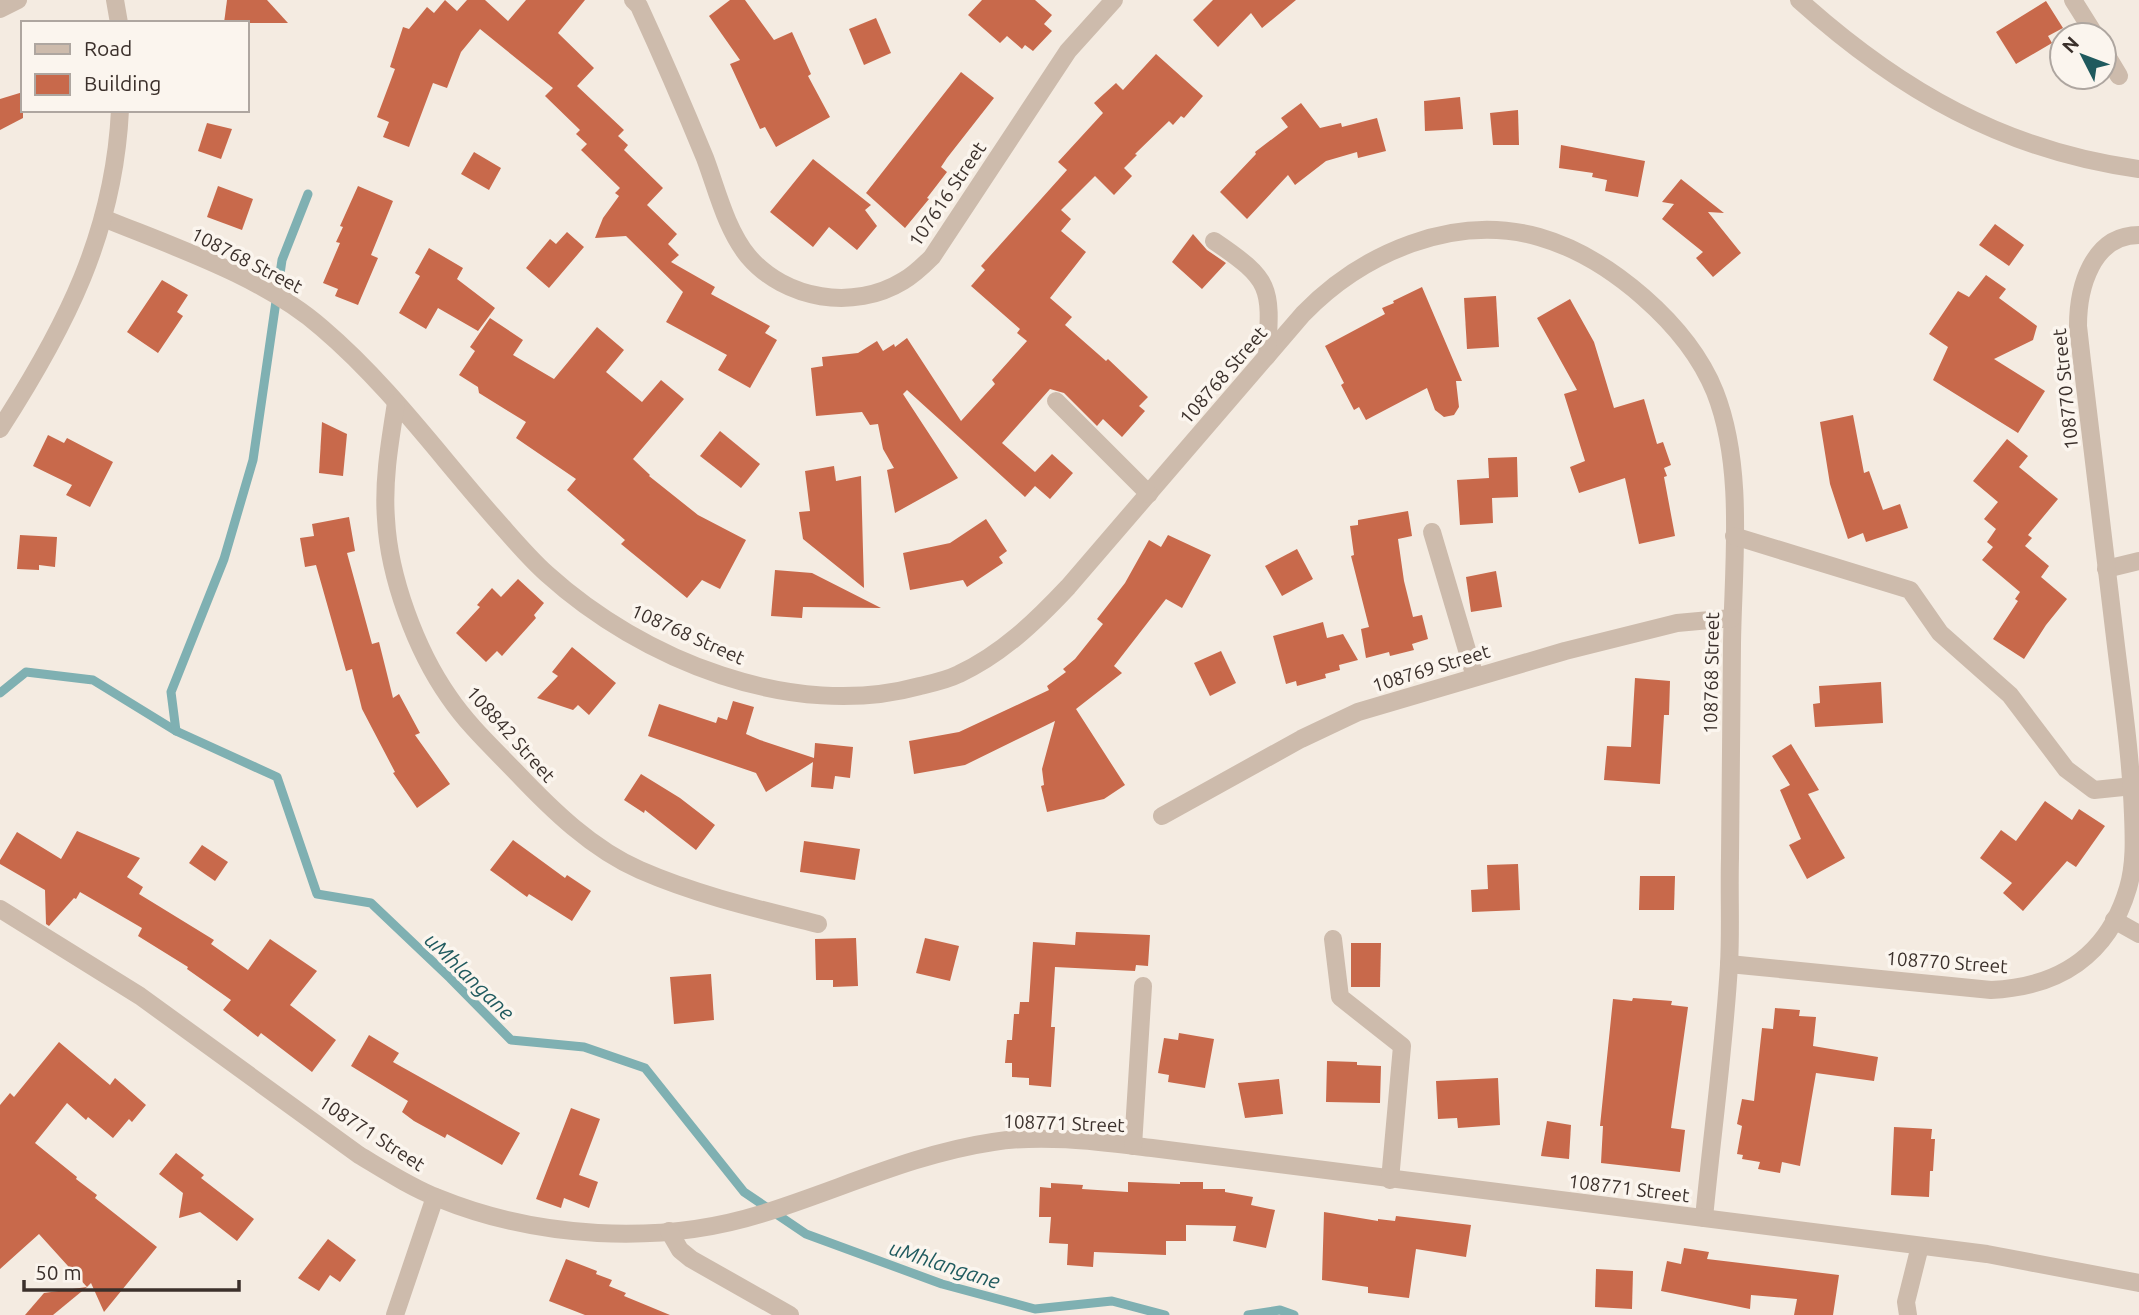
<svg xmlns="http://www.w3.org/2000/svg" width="2139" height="1315" font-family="Ubuntu,sans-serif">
	<rect width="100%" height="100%" fill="#f4ebe1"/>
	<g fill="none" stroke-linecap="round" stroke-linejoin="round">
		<g stroke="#7fb0b2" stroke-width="9">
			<polyline points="0,693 26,672 93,680 176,731 277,777 317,894 371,903 450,978 511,1040 584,1047 645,1068 744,1192 806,1234 942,1284 1035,1309 1112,1301 1165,1315"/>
			<polyline points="176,731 171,692 224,559 253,460 282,260 308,194"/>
			<polyline points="1248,1315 1280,1310 1294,1315"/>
		</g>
	</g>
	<g fill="#c8694b">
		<polygon points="227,0 267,0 288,23 224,23"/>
		<polygon points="445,0 457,11 467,0 485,0 508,21 526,0 585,0 558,33 594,68 577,86 624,130 618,136 628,145 624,150 663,188 647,205 677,234 668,244 679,255 671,262 715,287 711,294 770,326 765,333 777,340 750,388 718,370 727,355 666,322 683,292 626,236 595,238 603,218 619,196 615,193 620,188 581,150 587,144 576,134 580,130 545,96 553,88 480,29 461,52 447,88 433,83 409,147 383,137 389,122 377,117 395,69 390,67 403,27 409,29 427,7 434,13"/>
		<polygon points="730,0 745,0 774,40 792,32 811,74 808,76 830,117 776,147 765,127 760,129 730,64 740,60 709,16"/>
		<polygon points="982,0 1035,0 1052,15 1044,24 1052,31 1033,51 1025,45 1022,49 1007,36 1000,43 968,15"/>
		<polygon points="1213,0 1296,0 1262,28 1251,13 1218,47 1193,20"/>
		<polygon points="2046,1 2063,28 2048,36 2052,43 2016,64 1996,32"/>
		<polygon points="876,18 891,53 864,65 849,29"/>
		<polygon points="1156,54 1203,96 1184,118 1181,116 1173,125 1169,121 1135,154 1137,155 1124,168 1132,176 1114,195 1095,176 1061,210 1071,219 1061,231 1086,252 1050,298 1072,317 1065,325 1106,361 1108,359 1148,397 1139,406 1145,411 1122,437 1103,419 1097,426 1064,393 1050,389 1002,443 1035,472 1052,454 1073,473 1050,499 1035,486 1025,497 907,390 903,394 958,478 895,513 887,470 894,468 883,449 878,424 870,425 862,412 816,416 811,368 823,366 822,357 858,353 877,341 883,351 894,344 895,347 907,338 961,421 995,384 992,380 1027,341 1017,333 1020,329 971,286 985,270 981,266 1067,170 1058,162 1103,113 1094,103 1116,83 1123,90"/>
		<polygon points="961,72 994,98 947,158 941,167 947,172 927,198 929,199 905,228 866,193"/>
		<polygon points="23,92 23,118 0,130 0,99"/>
		<polygon points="1460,97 1463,129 1425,131 1424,101"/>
		<polygon points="1301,103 1320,128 1341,123 1342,127 1377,118 1386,151 1358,158 1357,152 1326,161 1295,185 1288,175 1247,219 1220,192 1256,154 1255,152 1288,127 1281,118"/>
		<polygon points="1518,110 1519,145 1493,145 1490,113"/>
		<polygon points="207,123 232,129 221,159 198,151"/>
		<polygon points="1561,145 1645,161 1638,197 1605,191 1607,180 1592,177 1593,173 1559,168"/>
		<polygon points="474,152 501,168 489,190 461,174"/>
		<polygon points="813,159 871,205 865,210 877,226 857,250 829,227 813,247 770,212"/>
		<polygon points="1681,179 1724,213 1708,212 1741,253 1713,277 1696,258 1703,252 1662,219 1674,204 1662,202"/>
		<polygon points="218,186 253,199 242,230 207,217"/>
		<polygon points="358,186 393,201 371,255 378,258 358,305 335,296 338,289 323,283 340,243 336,242 343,227 340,226"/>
		<polygon points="1995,224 2024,245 2009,266 1979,245"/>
		<polygon points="567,232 584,247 549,288 526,268 550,239 556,244"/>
		<polygon points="1193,234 1207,250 1226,263 1202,289 1172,262"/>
		<polygon points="429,248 463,268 457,279 495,308 478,331 438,308 426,329 399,313 420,276 415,273"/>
		<polygon points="1986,275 2006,289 1999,298 2037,326 2033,340 1994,359 2045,391 2018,433 1933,380 1948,347 1929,334 1958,291 1969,297"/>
		<polygon points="162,280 188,295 177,312 183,316 158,353 127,332"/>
		<polygon points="1422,287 1462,381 1456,381 1459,407 1454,415 1444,417 1435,410 1427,388 1366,420 1359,407 1354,410 1341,385 1344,383 1325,346 1385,314 1382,308 1394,303 1393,301"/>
		<polygon points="1496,296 1499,347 1467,349 1464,298"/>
		<polygon points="1570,299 1594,342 1614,408 1644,399 1657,444 1663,442 1671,465 1664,468 1667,476 1664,477 1675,536 1639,544 1625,478 1579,493 1570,467 1585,461 1564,394 1577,390 1537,318"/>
		<polygon points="490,318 523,340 513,355 554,379 597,327 624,350 606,372 642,402 661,380 684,399 633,459 650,475 649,476 698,515 746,540 720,589 702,580 687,598 621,544 625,540 567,490 576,479 516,438 526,422 479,393 478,387 459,375 475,351 470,347"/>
		<polygon points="1853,415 1864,473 1869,471 1883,510 1900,504 1908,528 1866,542 1863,533 1848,539 1830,484 1820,422"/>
		<polygon points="322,422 347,434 343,476 319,473"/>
		<polygon points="720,431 760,464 741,488 700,456"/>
		<polygon points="48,435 64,443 67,438 113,462 90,507 66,495 72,485 33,466"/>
		<polygon points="2007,439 2028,456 2019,467 2058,499 2028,535 2032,538 2025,546 2049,566 2041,577 2067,599 2046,625 2024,659 1993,639 2018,601 2015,599 2020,592 1982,560 1993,547 1987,542 1996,529 1984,519 1998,502 1973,481"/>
		<polygon points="1517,457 1518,497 1492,498 1493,523 1460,525 1457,480 1489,478 1488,458"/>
		<polygon points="834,466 836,481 861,476 864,588 803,539 799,512 810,511 805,471"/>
		<polygon points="1408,511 1412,536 1398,539 1404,581 1413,617 1422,615 1428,639 1412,644 1414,650 1390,656 1389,652 1366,658 1361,629 1369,627 1351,556 1354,555 1350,526 1358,525 1358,520"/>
		<polygon points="349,517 355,551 347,553 372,644 379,642 393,698 399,694 420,733 415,735 450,784 417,808 393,773 395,772 362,709 352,669 346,671 316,565 305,567 300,538 314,536 312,524"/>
		<polygon points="986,519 1007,551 999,557 1003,563 967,587 963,580 910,590 903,553 950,543"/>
		<polygon points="20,535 57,537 55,567 39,565 39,570 17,569"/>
		<polygon points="1168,535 1211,555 1182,608 1166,599 1114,666 1122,673 1076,709 1125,785 1104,799 1047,812 1041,786 1044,785 1042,769 1055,721 965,765 914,774 909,741 959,732 1049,690 1047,686 1066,672 1063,669 1075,659 1103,624 1097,619 1125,583 1149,540 1161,547"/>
		<polygon points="1297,549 1313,579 1282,596 1265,566"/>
		<polygon points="775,570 812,573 881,608 803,607 802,618 771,616"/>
		<polygon points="1496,571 1502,607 1471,612 1466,577"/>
		<polygon points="518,579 544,603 534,615 536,618 502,656 497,651 486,662 456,633 480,607 477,605 492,588 501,597"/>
		<polygon points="1323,622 1327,638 1343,634 1358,660 1339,665 1340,670 1325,674 1326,678 1297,686 1296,681 1286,684 1273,636"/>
		<polygon points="572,647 616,683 589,715 578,705 573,710 537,698 558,676 552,672"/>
		<polygon points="1221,651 1236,683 1210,696 1194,663"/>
		<polygon points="1635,678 1670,681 1669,715 1664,715 1660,784 1604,780 1607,746 1631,747"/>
		<polygon points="1881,682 1883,723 1815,727 1813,704 1820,703 1819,686"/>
		<polygon points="733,701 754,707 746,734 760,740 814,758 815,743 853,747 850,778 835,776 833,789 811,787 813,762 766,792 756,773 648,736 659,704 716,723 718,717 727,720"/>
		<polygon points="1791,744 1819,790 1808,794 1845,858 1807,879 1789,845 1801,839 1780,790 1790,785 1772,756"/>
		<polygon points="641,774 680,798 715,825 696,850 645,810 644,813 624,800"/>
		<polygon points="2045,801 2072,820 2079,809 2105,826 2076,867 2067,861 2023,911 2003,893 2012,883 1980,858 2001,830 2016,841"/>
		<polygon points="77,831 140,858 127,877 143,887 139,894 214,940 211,944 248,970 270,939 317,971 290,1005 336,1040 312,1072 261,1033 258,1037 223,1010 231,1000 187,969 188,967 138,936 142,928 80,892 76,899 74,898 49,926 46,924 45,890 0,864 0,860 17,832 61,859"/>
		<polygon points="513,840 565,878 567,875 591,891 572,921 529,894 527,897 490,870"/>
		<polygon points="804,841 860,849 855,880 800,872"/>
		<polygon points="202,845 228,862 215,881 189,863"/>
		<polygon points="1518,864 1520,910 1472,912 1471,890 1488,889 1487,865"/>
		<polygon points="1640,876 1675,876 1674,910 1639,910"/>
		<polygon points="1076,932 1150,935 1148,966 1136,965 1135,971 1055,967 1051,1027 1055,1027 1051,1087 1029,1085 1029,1078 1012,1077 1012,1063 1005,1063 1007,1040 1012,1040 1014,1014 1019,1014 1020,1002 1029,1002 1033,942 1075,945"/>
		<polygon points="856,938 858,986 833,987 833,980 816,980 815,939"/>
		<polygon points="925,938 959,946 950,981 916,973"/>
		<polygon points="1351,943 1381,943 1380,987 1351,987"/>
		<polygon points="711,974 714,1020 674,1024 670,977"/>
		<polygon points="1633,998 1672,1001 1671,1005 1688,1007 1671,1128 1685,1130 1680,1172 1601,1163 1603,1126 1600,1126 1613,999 1632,1001"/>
		<polygon points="1775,1008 1800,1010 1799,1016 1816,1017 1813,1046 1878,1057 1874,1081 1816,1073 1800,1166 1782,1162 1780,1173 1758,1169 1760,1162 1742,1159 1743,1155 1737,1154 1742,1126 1737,1124 1742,1099 1754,1101 1762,1028 1773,1029"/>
		<polygon points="1179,1033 1214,1039 1205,1088 1168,1082 1169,1075 1158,1073 1164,1038 1178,1040"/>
		<polygon points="369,1035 399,1053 393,1062 520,1133 502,1165 447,1134 445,1138 414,1121 402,1112 408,1101 351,1066"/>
		<polygon points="59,1042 110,1085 115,1078 146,1105 132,1122 129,1119 113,1138 88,1117 86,1120 67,1103 35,1143 77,1177 76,1179 97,1195 95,1198 157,1247 104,1312 91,1283 87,1287 39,1234 0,1269 0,1105 10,1093 14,1097"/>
		<polygon points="1327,1061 1357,1062 1357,1065 1381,1066 1380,1103 1326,1102"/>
		<polygon points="1498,1078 1500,1125 1458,1128 1457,1118 1438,1119 1436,1081"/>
		<polygon points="1279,1079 1283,1114 1245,1118 1238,1083"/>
		<polygon points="571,1108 600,1119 579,1175 598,1182 589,1208 564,1198 561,1208 536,1199"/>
		<polygon points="1547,1121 1571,1125 1569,1159 1541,1156"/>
		<polygon points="1894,1127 1932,1129 1931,1139 1935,1139 1933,1171 1930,1171 1929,1197 1891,1195"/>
		<polygon points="176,1153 204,1175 201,1178 254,1219 237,1241 200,1212 179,1218 183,1193 159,1174"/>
		<polygon points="1128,1182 1180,1184 1180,1182 1203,1182 1203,1189 1225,1189 1225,1192 1253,1197 1251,1205 1275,1210 1266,1248 1233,1241 1236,1226 1186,1225 1186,1241 1166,1241 1166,1255 1094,1252 1093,1267 1067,1265 1068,1244 1049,1243 1051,1217 1039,1217 1040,1187 1051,1188 1051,1183 1083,1185 1082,1189 1128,1192"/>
		<polygon points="1324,1212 1378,1221 1378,1219 1395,1221 1396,1216 1471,1225 1466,1257 1416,1249 1409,1298 1368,1293 1368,1287 1322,1280"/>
		<polygon points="328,1239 356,1260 340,1282 330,1275 319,1291 298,1278"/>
		<polygon points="1684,1248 1709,1252 1707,1259 1839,1275 1833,1315 1794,1315 1797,1299 1751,1295 1750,1309 1661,1291 1667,1261 1681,1264"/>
		<polygon points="566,1259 597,1271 596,1274 612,1280 609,1286 626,1293 624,1296 670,1315 585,1315 549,1301"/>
		<polygon points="1596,1269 1633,1271 1632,1309 1595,1307"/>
		<polygon points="87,1287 53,1315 25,1315 44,1293"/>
	</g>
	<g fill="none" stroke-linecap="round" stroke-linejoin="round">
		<g stroke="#cdbbac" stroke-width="18">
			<polyline points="115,0 119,23"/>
			<path d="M 633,0 L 639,6 C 662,56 684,107 705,158 C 717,190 726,229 748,256 C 785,300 854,311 903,281 C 914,275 923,266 932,257 L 1068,51 L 1114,0"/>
			<path d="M 1799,0 C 1899,90 2005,151 2139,169"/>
			<polyline points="2073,0 2095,35"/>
			<polyline points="0,9 18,0"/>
			<polyline points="2104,51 2119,76"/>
			<path d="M 103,218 C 174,247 264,277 322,328 C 389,385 441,458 499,523 C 514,540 530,559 547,574 C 642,660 793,721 920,686 C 933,683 947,680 959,674 C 1002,654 1036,621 1068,587 L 1303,314 C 1362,253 1454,213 1539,237 C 1609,257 1688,325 1715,392 C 1745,468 1733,565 1732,644 C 1731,716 1730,787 1730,858 C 1729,894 1731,930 1729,965 C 1724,1050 1712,1134 1704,1218"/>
			<path d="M 1214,241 C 1273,281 1271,287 1267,356"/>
			<polyline points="1056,401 1149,494"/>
			<path d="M 396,403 C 390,441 383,480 386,519 C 389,577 416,650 449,697 C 468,725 493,748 516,772 C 552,810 592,849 640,870 C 697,895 758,909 818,924"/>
			<path d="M 0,429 C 65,328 114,234 120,110"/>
			<polyline points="1432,532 1475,677"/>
			<polyline points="1734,536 1910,590 1940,633 2010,695 2066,769 2094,790 2133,786"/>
			<polyline points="2106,569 2139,561"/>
			<polyline points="1162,816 1301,739 1358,712 1565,651 1677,623 1732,618"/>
			<path d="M 0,909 L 140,996 L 359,1155 C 384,1170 410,1187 438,1198 C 536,1238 658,1246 761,1214 C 839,1190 912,1154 993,1142 C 1045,1134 1101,1142 1152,1148 L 1987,1254 L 2139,1283"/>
			<polyline points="2114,920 2139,934"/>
			<polyline points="1333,939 1340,997 1402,1046 1390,1180"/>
			<path d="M 1729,964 L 1991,990 C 2058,987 2108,956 2128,888 C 2135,864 2134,839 2133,815 C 2131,758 2123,703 2116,646 C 2103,540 2090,433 2078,326 C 2078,288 2092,235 2139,235"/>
			<polyline points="1133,1146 1143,986"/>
			<polyline points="669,1231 680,1250 691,1259 790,1315"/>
			<polyline points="395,1315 435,1197"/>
			<polyline points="1908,1315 1906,1302 1920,1246"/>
		</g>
	</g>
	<g text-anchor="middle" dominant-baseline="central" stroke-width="7" stroke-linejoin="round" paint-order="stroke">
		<g font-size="19" fill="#3b302b" stroke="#fbf5ee">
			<text transform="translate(947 194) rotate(-56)">107616 Street</text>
			<text transform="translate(247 260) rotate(27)">108768 Street</text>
			<text transform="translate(1223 375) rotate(-49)">108768 Street</text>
			<text transform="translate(2065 389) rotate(-96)">108770 Street</text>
			<text transform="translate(688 634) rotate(24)">108768 Street</text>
			<text transform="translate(1431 668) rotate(-17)">108769 Street</text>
			<text transform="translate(1711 673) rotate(-89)">108768 Street</text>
			<text transform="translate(511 734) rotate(48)">108842 Street</text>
			<text transform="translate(1947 962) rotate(4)">108770 Street</text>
			<text transform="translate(1064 1123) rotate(2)">108771 Street</text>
			<text transform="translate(372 1133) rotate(33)">108771 Street</text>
			<text transform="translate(1629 1188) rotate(7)">108771 Street</text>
		</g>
		<g font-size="21" font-style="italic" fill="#1f5a5e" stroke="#fbf5ee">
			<text transform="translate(470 976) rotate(44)">uMhlangane</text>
			<text transform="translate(945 1264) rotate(18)">uMhlangane</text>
		</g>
	</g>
	<rect x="21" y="21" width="228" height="91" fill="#fbf5ee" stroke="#aea6a0" stroke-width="2"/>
	<rect x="35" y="44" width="35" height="10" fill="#cdbbac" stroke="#aea6a0" stroke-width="2"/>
	<text x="84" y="56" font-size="21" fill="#3b302b">Road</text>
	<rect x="35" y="74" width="35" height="21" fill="#c8694b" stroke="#aea6a0" stroke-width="2"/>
	<text x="84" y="91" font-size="21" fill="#3b302b">Building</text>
	<g transform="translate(2083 56) rotate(312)"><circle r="33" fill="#fbf5ee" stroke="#aea6a0" stroke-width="2"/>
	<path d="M0-5L12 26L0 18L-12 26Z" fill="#1f5a5e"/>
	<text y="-10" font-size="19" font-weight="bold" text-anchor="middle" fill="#3b302b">N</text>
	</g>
	<path d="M24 1280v10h215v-10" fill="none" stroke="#3b302b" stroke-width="3.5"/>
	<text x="35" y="1280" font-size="21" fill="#3b302b" stroke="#fbf5ee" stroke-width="5" paint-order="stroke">50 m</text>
</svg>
